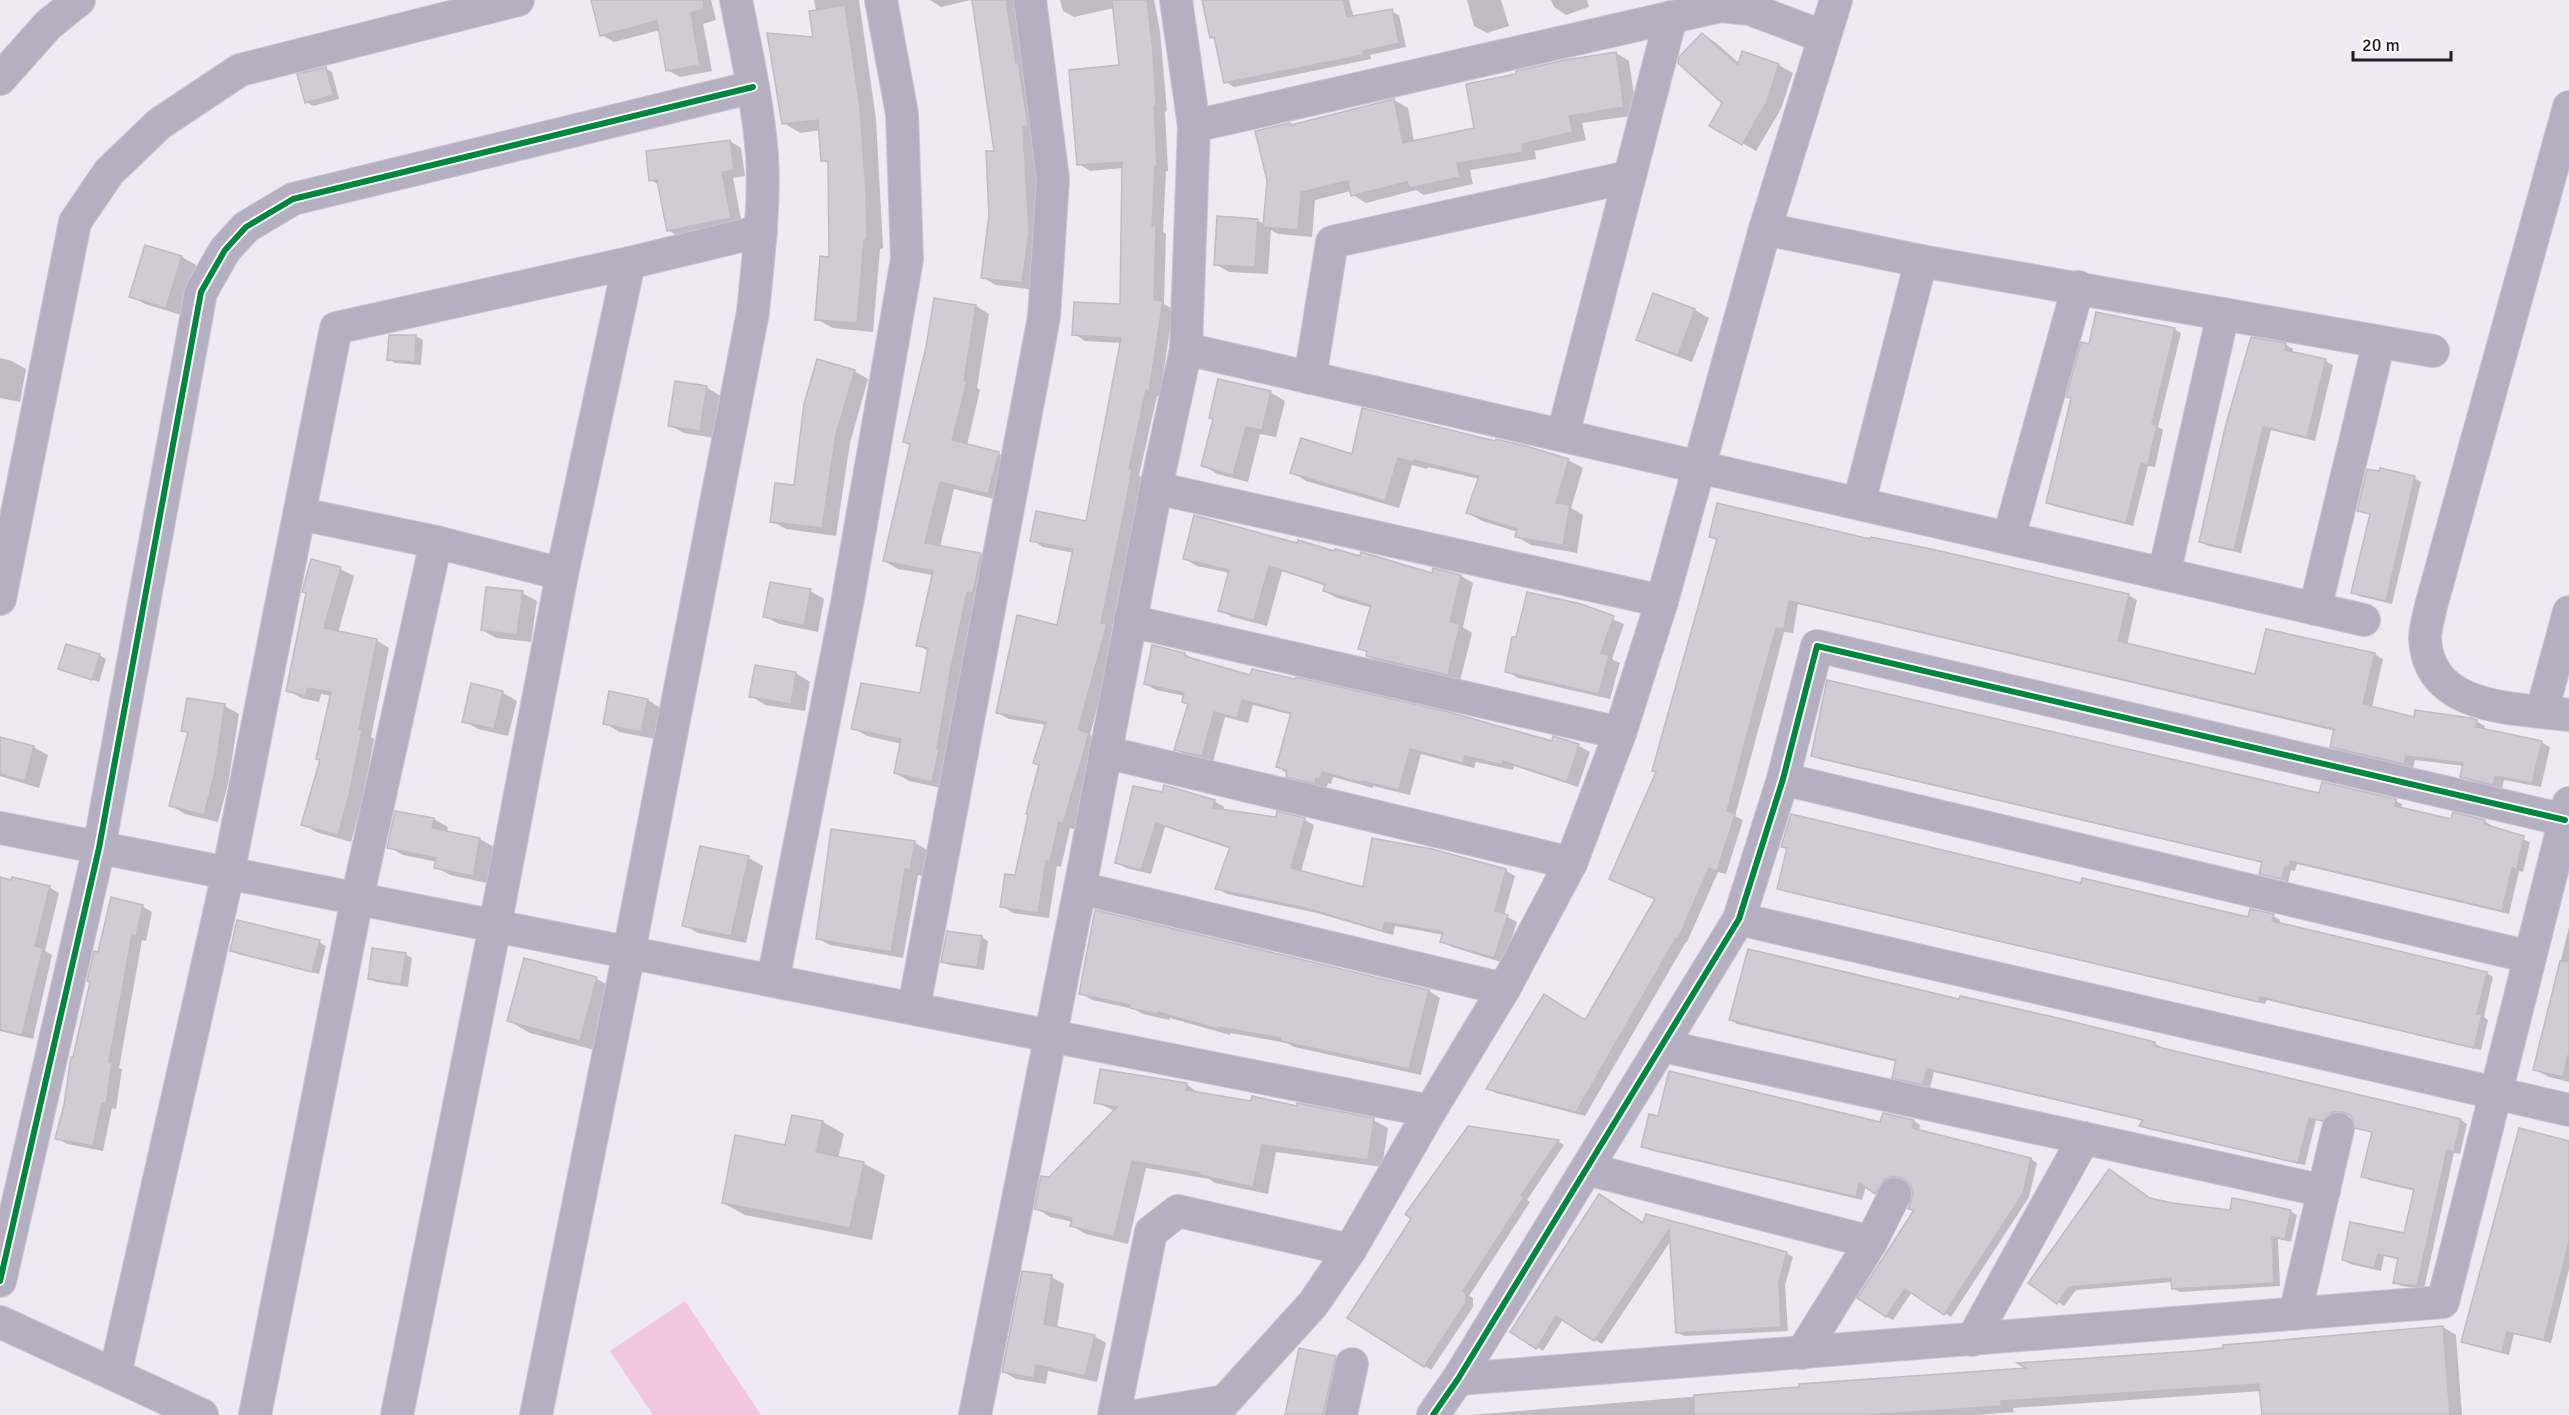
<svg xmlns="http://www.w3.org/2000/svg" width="2569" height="1415" font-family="Signika,sans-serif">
	<rect width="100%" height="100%" fill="#efe9f4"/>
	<polygon fill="#f2c6df" points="685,1301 761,1415 653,1415 610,1351"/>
	<g fill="#0003">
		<polygon points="593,0 711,0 716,20 703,24 712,71 680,77 667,70 660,30 614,42 602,35"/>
		<polygon points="814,0 859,0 876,119 883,248 880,249 873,332 833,328 816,319 831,258 830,164 823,160 821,130 800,133 784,123 815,39 816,11"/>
		<polygon points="930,0 971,0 941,7"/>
		<polygon points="974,0 1015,0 1041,134 1042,241 1036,290 996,285 982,277 991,215 996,152"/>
		<polygon points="1060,0 1154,0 1160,31 1167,111 1165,112 1168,171 1166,171 1163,232 1166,234 1164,304 1173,309 1160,396 1157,396 1139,476 1143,477 1135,519 1112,629 1117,632 1090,735 1099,741 1074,829 1070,828 1061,867 1057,866 1049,918 1013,913 1002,906 1016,877 1040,765 1046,725 1009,719 998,713 1058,627 1074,553 1043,547 1032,540 1087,522 1122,343 1085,341 1074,334 1122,306 1123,168 1090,171 1079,164 1121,66 1114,8 1074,17 1063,11"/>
		<polygon points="1230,0 1349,0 1354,18 1391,11 1399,15 1406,47 1370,55 1371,59 1234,87 1226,82 1216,40 1211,37"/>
		<polygon points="1467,0 1501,0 1509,26 1487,33 1474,26"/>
		<polygon points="1551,0 1587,0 1589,7 1566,15 1554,7"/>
		<polygon points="1702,34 1716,43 1740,64 1779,65 1793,73 1781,109 1756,151 1711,125 1724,103"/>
		<polygon points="1616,53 1629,61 1637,115 1582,123 1586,140 1535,151 1536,159 1470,170 1473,184 1424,195 1416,190 1366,203 1353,195 1351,191 1315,200 1312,237 1278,234 1271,230 1268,274 1229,272 1215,264 1257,220 1265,225 1290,124 1293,126 1394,100 1408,108 1414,142 1476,129"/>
		<polygon points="326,69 332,72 339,99 313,106 307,102"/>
		<polygon points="730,141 741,148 745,176 733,178 742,224 679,237 668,230 659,185 651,180"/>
		<polygon points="146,246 182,257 196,265 181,315 145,304 131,296"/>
		<polygon points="1654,295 1695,310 1709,318 1692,362 1652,347 1637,339"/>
		<polygon points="976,306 989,314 977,388 980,390 967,445 998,453 1012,461 1002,501 954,489 940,547 980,554 994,562 946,789 909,781 895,773 902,744 867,736 853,728 921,694 928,651 918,645 933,575 898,569 884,561 911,446 904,442"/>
		<polygon points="2174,329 2181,333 2158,427 2163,430 2155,467 2148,466 2133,526 2054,506 2048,502 2090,346"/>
		<polygon points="390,336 416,336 423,340 421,365 395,363 389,359"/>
		<polygon points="2252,339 2286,345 2293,349 2292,353 2325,361 2333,365 2315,441 2271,430 2241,553 2208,546 2200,541"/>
		<polygon points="0,358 12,361 26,369 20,402 0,398"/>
		<polygon points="854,371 868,379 850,443 836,536 786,529 772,521 795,487"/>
		<polygon points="676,383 707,388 721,396 714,438 684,433 669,425"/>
		<polygon points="1270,392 1285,401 1276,437 1260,434 1248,482 1217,474 1203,465"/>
		<polygon points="1353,455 1568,460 1583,468 1571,508 1583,515 1577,553 1531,545 1517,537 1518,532 1482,521 1468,513 1479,479 1428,467 1427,469 1412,465 1399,508 1306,481 1292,472"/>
		<polygon points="2414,478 2421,482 2392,604 2359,596 2353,592 2371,515 2359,510"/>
		<polygon points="1710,536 1871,541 2128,595 2137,600 2127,645 2256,676 2374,654 2383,659 2372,707 2416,718 2476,721 2485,726 2484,731 2541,742 2550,747 2541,787 2504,780 2502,789 2471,782 2462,776 2464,766 2415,760 2413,768 2340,751 2331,746 2335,731 1798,604 1793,633 1784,632 1768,694 1735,816 1743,820 1726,874 1718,872 1687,942 1686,942 1585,1116 1496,1093 1488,1089 1586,1022 1656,899 1658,772 1718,541"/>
		<polygon points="1335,553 1433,575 1461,576 1473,583 1463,627 1472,633 1460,681 1380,663 1367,656 1368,653 1360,648 1372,608 1337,598 1324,591 1326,586 1282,571 1267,626 1232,617 1220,610 1230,573 1197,566 1185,559"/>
		<polygon points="340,569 354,576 338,633 376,640 389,648 371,737 374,739 362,802 351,842 316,832 303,824 321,761 331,696 321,694 319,702 301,698 288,690"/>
		<polygon points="810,591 824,599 818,632 779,624 764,616"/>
		<polygon points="522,593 537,601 531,642 496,638 482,630"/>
		<polygon points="1580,606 1624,624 1612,659 1620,663 1610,699 1518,678 1507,671"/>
		<polygon points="1185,654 1195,660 1251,677 1553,743 1554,738 1579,746 1590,752 1578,787 1514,766 1513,770 1476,762 1474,768 1421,754 1410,795 1373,786 1373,788 1333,777 1331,784 1328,783 1326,789 1298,782 1278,767 1292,715 1253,705 1248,723 1225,717 1213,762 1187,756 1176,749 1189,705 1185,696 1156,690 1145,684"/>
		<polygon points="99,655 106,659 99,682 60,669"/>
		<polygon points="756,667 796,673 810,682 805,711 765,705 751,696"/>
		<polygon points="472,685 503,693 517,701 508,736 478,729 464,721"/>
		<polygon points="610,693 648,700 662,709 656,739 619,732 605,723"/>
		<polygon points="225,706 239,714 228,784 218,822 185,814 171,805 189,734 183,730"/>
		<polygon points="0,738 33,747 48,755 39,788 0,776"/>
		<polygon points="1812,755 2396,801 2402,804 2401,809 2453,820 2484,821 2491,825 2490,827 2530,842 2523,872 2519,871 2509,914 2297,864 2295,871 2291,870 2288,882 2261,873 2263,863 1819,759"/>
		<polygon points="1134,788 1214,801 1224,807 1223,811 1277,818 1278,813 1305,820 1314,825 1301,872 1364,889 1505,870 1515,876 1504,915 1517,922 1504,963 1452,947 1442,941 1444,935 1395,926 1393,935 1317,913 1227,894 1217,888 1231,849 1165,827 1151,874 1126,868 1116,862"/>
		<polygon points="396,812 434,819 448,827 447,833 480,839 494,847 487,883 450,875 436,867 437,862 403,855 389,847"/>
		<polygon points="914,842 927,850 923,876 918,875 903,958 830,945 817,938"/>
		<polygon points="1782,846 2082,884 2249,919 2273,916 2280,920 2279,924 2487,973 2493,977 2484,1017 2488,1020 2481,1050 2267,1000 2265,1004 1786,892 1779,888 1788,850"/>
		<polygon points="701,848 749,858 763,866 746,943 698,933 684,925"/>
		<polygon points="0,878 49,887 59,893 45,951 52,955 33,1039 0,1031"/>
		<polygon points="142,906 152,912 146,941 142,940 119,1068 122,1069 116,1109 112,1108 103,1151 67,1144 57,1138 99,953"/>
		<polygon points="2569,927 2569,1082 2549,1077 2534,1069"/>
		<polygon points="981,937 988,941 984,970 949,965 942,961"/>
		<polygon points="319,942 326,946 319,974 238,954 232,950"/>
		<polygon points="405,954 412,958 408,987 376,982 370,979"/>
		<polygon points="525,960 597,979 618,991 602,1052 530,1033 509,1021"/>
		<polygon points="1429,991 1440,998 1421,1075 1294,1047 1287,1043 1230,1033 1230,1035 1170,1018 1169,1020 1143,1014 1134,1009 1092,1000 1081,993"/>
		<polygon points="1960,1000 2154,1043 2161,1047 2160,1049 2461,1120 2467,1124 2460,1154 2454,1153 2424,1289 2401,1286 2395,1282 2400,1260 2384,1256 2381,1271 2350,1264 2343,1260 2405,1235 2415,1191 2369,1180 2363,1176 2373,1133 2357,1127 2351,1115 2339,1115 2330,1124 2316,1120 2305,1165 2148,1129 2141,1125 2144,1121 1934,1072 1930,1087 1900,1081 1894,1077 1897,1062 1737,1024 1731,1020"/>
		<polygon points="1186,1084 1200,1094 1373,1120 1388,1128 1382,1167 1276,1152 1268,1194 1215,1183 1209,1179 1146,1168 1128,1244 1086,1234 1072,1226 1073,1222 1050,1217 1036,1208 1049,1179 1115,1111 1095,1102"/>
		<polygon points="1914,1121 1920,1125 1919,1131 2031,1159 2037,1163 2029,1197 1951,1317 1912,1292 1893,1320 1886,1316 1915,1211 1909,1208 1915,1194 1908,1180 1901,1179 1891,1183 1882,1197 1866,1186 1862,1200 1649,1150 1643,1146"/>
		<polygon points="823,1122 844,1134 838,1158 863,1163 885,1175 872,1240 745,1215 723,1203 786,1146"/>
		<polygon points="1468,1128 1558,1141 1564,1145 1527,1200 1530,1202 1469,1296 1473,1298 1473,1307 1431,1370 1349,1318"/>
		<polygon points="2569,1142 2569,1269 2551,1343 2514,1334 2509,1355 2470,1345 2463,1341"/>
		<polygon points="2172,1205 2231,1212 2290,1211 2297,1215 2291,1242 2278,1239 2280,1286 2180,1292 2173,1288 2173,1282 2076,1290 2064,1306 2030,1283"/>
		<polygon points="1647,1216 1786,1253 1793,1257 1785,1285 1788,1331 1684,1336 1677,1332 1672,1239 1602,1344 1563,1319 1543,1351 1512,1331 1644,1225"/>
		<polygon points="1051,1277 1064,1284 1057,1328 1094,1336 1106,1343 1097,1382 1048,1371 1046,1384 1016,1379 1004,1372"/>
		<polygon points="2443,1327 2456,1335 2462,1415 2263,1415 2261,1391 2013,1408 2014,1412 1976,1415 1470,1415 2030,1369"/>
		<polygon points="1335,1358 1342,1362 1330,1415 1286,1415"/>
	</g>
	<g fill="#d1cbd3" stroke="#c0bac2" stroke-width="1.5">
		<polygon points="591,0 703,0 704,9 691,13 700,65 666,71 657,21 600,36"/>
		<polygon points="972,0 1006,0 1016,63 1018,62 1028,126 1023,127 1029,233 1022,283 981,278 989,215 986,151 994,151"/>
		<polygon points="1112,0 1147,0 1153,53 1156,106 1154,106 1157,166 1155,166 1152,226 1156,226 1154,300 1163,301 1149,391 1146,390 1129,469 1132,470 1124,512 1101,623 1107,624 1078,730 1089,733 1063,824 1059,822 1050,862 1046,861 1038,913 1000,907 1005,874 1015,875 1028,815 1026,814 1039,765 1033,763 1046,722 996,713 1017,615 1057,625 1073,549 1030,541 1036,511 1086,521 1121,338 1072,335 1074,302 1120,304 1122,162 1077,165 1069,70 1119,65"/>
		<polygon points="1202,0 1343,0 1347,17 1392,9 1399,43 1363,51 1363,55 1224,83 1214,37 1210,38"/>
		<polygon points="845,5 860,108 866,192 867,240 864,240 857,323 815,320 820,256 829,257 828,161 821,161 818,120 782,124 767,33 813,37 809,11"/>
		<polygon points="1702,33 1738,65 1742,51 1779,64 1767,101 1742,145 1709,126 1722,103 1678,63 1679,57"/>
		<polygon points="1616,52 1624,107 1569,116 1573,132 1522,144 1523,152 1457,163 1460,177 1409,188 1407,182 1351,196 1348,181 1301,192 1298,230 1263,227 1267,180 1255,131 1290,123 1291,125 1394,99 1403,143 1474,128 1466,84 1516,74 1516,71 1565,60"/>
		<polygon points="326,67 333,95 305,103 297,74"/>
		<polygon points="730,140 734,170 722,172 731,218 667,231 657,180 649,181 646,151"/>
		<polygon points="1217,216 1258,219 1255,267 1214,265"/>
		<polygon points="145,245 182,256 166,308 129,297"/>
		<polygon points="1653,293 1695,309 1678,355 1636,340"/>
		<polygon points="934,298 976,305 964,380 967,381 952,440 999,452 988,494 940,482 925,543 981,553 973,593 967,592 951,668 937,749 939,750 932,782 894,773 901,739 851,729 861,683 920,693 928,648 916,646 933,571 883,561 910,444 903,442 926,347"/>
		<polygon points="2096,312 2175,328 2152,424 2157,425 2148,465 2141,463 2126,523 2046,503 2071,398 2066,397 2081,342 2089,344"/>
		<polygon points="389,335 416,335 415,362 387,360"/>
		<polygon points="2251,337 2286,343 2285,350 2326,359 2307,437 2263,427 2234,550 2199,542 2226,424"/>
		<polygon points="817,359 855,370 836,434 822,528 770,522 775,483 794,485 804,404"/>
		<polygon points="1218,379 1271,391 1262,430 1246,427 1233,475 1201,466 1213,419 1209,418"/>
		<polygon points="675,381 707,386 700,431 668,426"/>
		<polygon points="1362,408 1495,441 1496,439 1526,446 1569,459 1556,503 1570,505 1563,545 1515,537 1517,529 1466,513 1479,476 1414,460 1413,462 1398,458 1385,501 1290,473 1301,438 1352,454"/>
		<polygon points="2380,468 2415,476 2386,601 2351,593 2370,514 2357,511 2367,469 2379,471"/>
		<polygon points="1717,503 1870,539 1871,537 1931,549 2129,594 2118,641 2255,674 2266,629 2375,653 2363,704 2414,717 2415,710 2471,718 2477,720 2476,727 2542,741 2532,783 2495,776 2493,785 2460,777 2463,763 2406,756 2404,764 2330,747 2334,729 1789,601 1784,629 1776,628 1759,689 1727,811 1735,814 1717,871 1709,868 1678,939 1676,938 1576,1112 1486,1089 1544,994 1585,1020 1655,899 1609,879 1656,772 1652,771 1717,539 1709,537"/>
		<polygon points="1194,515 1297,543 1298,540 1334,551 1335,549 1360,556 1361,552 1432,573 1433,568 1461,575 1450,622 1460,624 1448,675 1366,656 1367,651 1358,649 1371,605 1323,591 1325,584 1269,566 1254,620 1218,611 1229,570 1183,559"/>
		<polygon points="311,559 341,567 324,628 377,639 359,729 362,730 349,795 338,835 301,825 320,760 316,759 331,692 308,688 305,696 286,691 306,593 302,592"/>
		<polygon points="770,582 811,589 804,625 763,617"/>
		<polygon points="486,587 523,591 517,635 481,630"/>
		<polygon points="1527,592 1581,604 1614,616 1601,653 1609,655 1599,694 1505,672 1512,637 1516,637"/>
		<polygon points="66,644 100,654 92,680 58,669"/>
		<polygon points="1152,645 1185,653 1184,656 1250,675 1252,669 1295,679 1296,677 1445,711 1552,741 1553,736 1579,744 1567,782 1503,761 1502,765 1465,756 1463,763 1410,749 1399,790 1362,781 1362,783 1322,772 1320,779 1316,778 1315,784 1286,777 1287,770 1276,767 1291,713 1242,700 1237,718 1214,712 1202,756 1174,750 1188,704 1182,702 1184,693 1144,684"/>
		<polygon points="755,665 796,672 791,704 749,697"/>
		<polygon points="1827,680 2319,793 2322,782 2396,799 2395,806 2451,819 2453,812 2485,820 2484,824 2524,836 2517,869 2512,868 2502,911 2290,861 2289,868 2285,867 2282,879 2259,874 2262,862 1811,756"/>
		<polygon points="471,683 503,691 494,729 462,722"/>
		<polygon points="609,691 648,699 641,732 603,724"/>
		<polygon points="187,698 225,704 214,776 204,815 169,806 188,732 181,731"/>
		<polygon points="0,737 34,746 25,781 0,774"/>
		<polygon points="1164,785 1215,800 1213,808 1276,817 1277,811 1305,818 1291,868 1363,887 1372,838 1432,849 1506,869 1495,911 1508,915 1494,958 1440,942 1443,932 1385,922 1383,931 1306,908 1215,889 1230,847 1156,823 1141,870 1115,863 1133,786 1162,792"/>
		<polygon points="395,811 434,818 432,828 480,838 473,876 434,868 436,858 387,848"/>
		<polygon points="1791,814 2081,883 2082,878 2248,917 2250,909 2274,914 2272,921 2487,972 2477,1014 2482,1015 2474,1048 2260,997 2259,1002 1777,889 1787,848 1781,847"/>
		<polygon points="831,829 915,841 910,870 905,869 891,952 816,939"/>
		<polygon points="700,846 749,856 731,936 682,926"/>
		<polygon points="0,877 11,880 12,877 50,886 35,946 43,948 22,1035 0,1030"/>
		<polygon points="111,897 143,905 136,936 132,935 109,1062 112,1062 106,1104 102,1103 93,1146 55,1139 64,1105 71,1057 73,1057 90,982 87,981 94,951 98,952"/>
		<polygon points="1095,910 1429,990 1409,1069 1280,1041 1281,1038 1219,1027 1218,1029 1158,1012 1157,1014 1130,1008 1130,1005 1079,994"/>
		<polygon points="237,920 320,940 312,972 230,951"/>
		<polygon points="947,931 982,936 977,967 941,962"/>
		<polygon points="372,948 406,953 401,984 368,979"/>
		<polygon points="1748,949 1959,999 1960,996 2058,1018 2155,1042 2154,1046 2461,1119 2454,1152 2447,1150 2417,1286 2393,1283 2398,1258 2378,1254 2374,1268 2342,1260 2350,1222 2404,1233 2414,1189 2361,1177 2372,1132 2355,1128 2351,1116 2343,1112 2332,1112 2323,1121 2309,1118 2298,1163 2139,1126 2143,1120 1927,1069 1923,1085 1892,1078 1896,1060 1729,1020"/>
		<polygon points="524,958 597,977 580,1041 507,1021"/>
		<polygon points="2560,961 2569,962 2569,1052 2563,1077 2533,1070"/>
		<polygon points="1100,1069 1187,1083 1186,1090 1251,1101 1252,1096 1297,1106 1297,1103 1374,1118 1368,1160 1262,1145 1253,1187 1200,1175 1200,1173 1132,1161 1114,1237 1070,1226 1072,1218 1034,1209 1041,1176 1049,1177 1117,1107 1094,1103"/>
		<polygon points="1669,1071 1880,1122 1883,1113 1914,1120 1912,1128 2031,1158 2023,1193 1944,1315 1905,1289 1886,1317 1857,1298 1914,1210 1908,1209 1913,1194 1910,1184 1902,1178 1893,1176 1885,1179 1875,1194 1859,1183 1856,1197 1641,1147 1649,1114 1658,1116"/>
		<polygon points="792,1115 823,1121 816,1152 864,1162 850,1228 722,1203 735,1135 785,1145"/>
		<polygon points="1468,1126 1559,1140 1521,1195 1524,1197 1463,1291 1466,1293 1466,1303 1424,1367 1347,1318 1411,1219 1405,1214"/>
		<polygon points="2519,1128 2569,1141 2569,1242 2544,1340 2507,1332 2502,1352 2461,1342"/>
		<polygon points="2109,1169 2150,1198 2172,1203 2230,1210 2232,1198 2291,1210 2285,1239 2272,1237 2274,1283 2172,1289 2171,1278 2069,1287 2057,1304 2028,1283"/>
		<polygon points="1599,1194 1643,1223 1646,1214 1787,1252 1779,1281 1781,1327 1676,1333 1669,1229 1594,1341 1556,1316 1536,1349 1510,1332"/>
		<polygon points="1022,1271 1052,1275 1044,1324 1095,1335 1085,1376 1036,1365 1034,1378 1002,1372"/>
		<polygon points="2443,1326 2450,1415 2262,1415 2259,1384 2001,1401 2001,1406 1867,1415 1694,1415 1694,1395 1799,1387 1799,1384 2026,1368 2017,1363 2194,1351 2223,1348 2223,1345"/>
		<polygon points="1299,1348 1336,1356 1323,1415 1285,1415"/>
	</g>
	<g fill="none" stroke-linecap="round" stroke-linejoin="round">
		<g stroke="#cac5ce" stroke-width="34">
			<g id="street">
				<polyline points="0,79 48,25 79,0"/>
				<path d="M 2569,107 L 2431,606 C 2429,616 2425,628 2425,638 C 2428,711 2515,708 2569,715"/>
				<polyline points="1194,126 1721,6 1750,9 1824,37"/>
				<polyline points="1765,229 1921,261 2433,351"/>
				<polyline points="1186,349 2364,620"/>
				<polyline points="1310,378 1332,242 1628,177"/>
				<polyline points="1563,434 1671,17"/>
				<polyline points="1156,488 1662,601"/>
				<polyline points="1859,503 1921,261"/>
				<polyline points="301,514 436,542 562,574"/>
				<polyline points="2009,537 2078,287"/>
				<polyline points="2164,574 2223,314"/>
				<polyline points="0,599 75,222 109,172 159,124 240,70 518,0"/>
				<polyline points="2315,609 2379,342"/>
				<polyline points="1130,621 1620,733"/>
				<polyline points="2542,711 2569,612"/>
				<polyline points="1105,752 1571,863"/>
				<polyline points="1783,779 2530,957"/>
				<polyline points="0,828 1430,1111"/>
				<polyline points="1080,888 1504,989"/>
				<polyline points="1739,919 2569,1110"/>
				<polyline points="773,980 848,598 907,259 902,114 881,0"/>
				<polyline points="914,1007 1044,317 1053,179 1030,0"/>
				<polyline points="1663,1046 2324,1191"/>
				<polyline points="1587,1169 1871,1242"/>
				<polyline points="0,1281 99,848 201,292 225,250 246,227 293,199 753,87"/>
				<polyline points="2295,1314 2338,1129"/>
				<polyline points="0,1322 202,1415"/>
				<polyline points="1972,1340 2084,1138"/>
				<polyline points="1802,1353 1871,1242 1895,1194"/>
				<polyline points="115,1374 228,874 336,328 629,263 761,231"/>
				<polyline points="1458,1379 2443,1302 2569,803"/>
				<polyline points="255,1415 357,899 436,542"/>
				<polyline points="397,1415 495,926 562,574 629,263"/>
				<path d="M 536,1415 L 629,952 L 753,312 C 758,260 765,207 762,155 C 758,103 746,51 736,0"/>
				<polyline points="975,1415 1080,888 1156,488 1186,349 1194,126 1176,0"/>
				<polyline points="1114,1415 1151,1232 1178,1211 1350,1250"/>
				<polyline points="1141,1415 1225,1401 1313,1304 1350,1250 1430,1111 1504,989 1571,863 1620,733 1662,601 1765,229 1836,0"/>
				<polyline points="1341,1415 1352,1364"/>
				<polyline points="1433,1415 1458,1379 1739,919 1783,779 1817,646 2565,820"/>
			</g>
		</g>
		<use href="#street" stroke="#b4b0c1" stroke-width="32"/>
		<g stroke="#fff" stroke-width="10">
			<g id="cycleway">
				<polyline points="0,1281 99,848 201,292 225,250 246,227 293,199 753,87"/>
				<polyline points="1433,1415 1458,1379 1739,919 1783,779 1817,646 2565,820"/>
			</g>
		</g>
		<use href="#cycleway" stroke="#00873e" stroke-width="6"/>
	</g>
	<path d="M2353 51v9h98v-9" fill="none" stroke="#211d24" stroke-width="3"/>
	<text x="2362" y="51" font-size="18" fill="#211d24" stroke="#ffffff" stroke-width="4.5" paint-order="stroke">20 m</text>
</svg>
